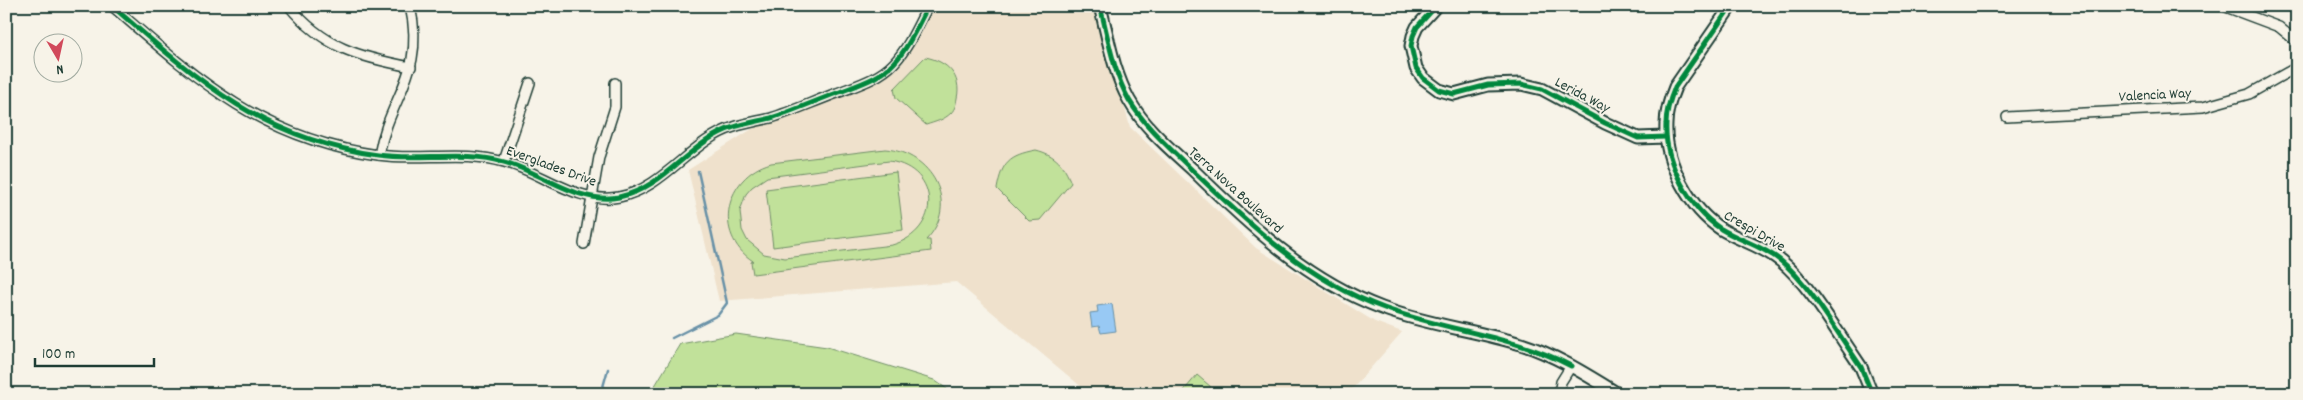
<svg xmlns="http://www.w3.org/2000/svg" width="2303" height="400" font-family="Dekko,sans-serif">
	<rect width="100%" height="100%" fill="#f7f3e8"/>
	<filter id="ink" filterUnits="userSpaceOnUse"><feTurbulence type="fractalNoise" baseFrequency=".02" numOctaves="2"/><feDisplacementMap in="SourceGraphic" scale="10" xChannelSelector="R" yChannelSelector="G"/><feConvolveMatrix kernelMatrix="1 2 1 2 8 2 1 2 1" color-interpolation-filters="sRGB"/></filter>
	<g filter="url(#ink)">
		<polygon fill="#efe1cc" points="926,6 1097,6 1130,127 1256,248 1375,322 1402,332 1348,394 1090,394 956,282 719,301 688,170 752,129 887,71"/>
		<g fill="#c1e19a" stroke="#708f67" fill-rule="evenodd">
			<path d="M 925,57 C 947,61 962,76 957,98 C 956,104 955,109 951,113 C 944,120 935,122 926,125 L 896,98 L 894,89 Z"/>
			<path d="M 885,149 C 931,152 961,204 926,240 L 930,240 L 931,251 L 753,274 L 751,262 L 753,261 C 712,234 725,176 771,163 ZM 889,161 C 941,169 942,231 892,245 L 785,258 L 764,254 L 747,240 L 742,230 L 740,211 L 746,194 L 752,187 L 767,177 Z"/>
			<path d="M 1036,150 C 1056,155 1064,165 1071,183 L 1040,220 L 1029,221 L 997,189 C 1002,162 1009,155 1036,150 Z"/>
			<polygon points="896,172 903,230 773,247 766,189"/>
			<polygon points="736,334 827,347 934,380 954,394 650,394 680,344"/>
			<polygon points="1197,375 1211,387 1205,394 1181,394"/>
		</g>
		<polygon fill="#98c9f4" stroke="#6891a7" points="1112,304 1116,331 1101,333 1099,326 1092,327 1090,313 1098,312 1097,306"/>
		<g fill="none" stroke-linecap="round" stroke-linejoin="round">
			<g stroke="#6891a7" stroke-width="2.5">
				<polyline points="672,338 718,315 727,303 698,171"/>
				<polyline points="601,394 608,369"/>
			</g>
			<g stroke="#1f3d34" stroke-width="12">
				<g id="minor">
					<path d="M 112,6 C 197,80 262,139 378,155 C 419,161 464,150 504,162 C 542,172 578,205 619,197 C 665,188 691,140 734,127 C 746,123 759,121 771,118 C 793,111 815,101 837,93 C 857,85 879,79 894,63 C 909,47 918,25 928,6"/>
					<path d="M 289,6 C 324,48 359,57 411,67"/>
					<polyline points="2223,6 2279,27 2297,42"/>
					<polyline points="2007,117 2203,107 2249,94 2297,67"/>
					<path d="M 379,155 C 389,96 426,75 410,6"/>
					<polyline points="504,161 530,83"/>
					<polyline points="584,244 599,157 615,107 615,83"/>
					<polyline points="1559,394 1561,382 1571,366"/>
				</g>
			</g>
			<g stroke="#1f3d34" stroke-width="15">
				<g id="tertiary">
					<path d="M 1100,6 C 1108,37 1113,71 1129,100 C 1144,127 1169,148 1192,169 C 1248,224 1307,280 1382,308 C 1427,325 1475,330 1521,344 C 1556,355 1587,375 1618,394"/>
					<polyline points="1436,6 1417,27 1413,36 1411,46 1416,68 1423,78 1439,90 1454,94 1488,85 1521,84 1542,89 1605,123 1638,138 1666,137"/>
					<path d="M 1731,6 L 1675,87 C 1670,99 1666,111 1666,124 C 1664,162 1690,209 1721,229 C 1741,241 1763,246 1781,261 C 1808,283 1833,326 1853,355 L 1861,367 L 1872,394"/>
				</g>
			</g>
			<use href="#minor" stroke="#f7f3e8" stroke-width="9"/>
			<use href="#tertiary" stroke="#f7f3e8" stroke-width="11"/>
			<g stroke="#f7f3e8" stroke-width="8">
				<g id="cycleway">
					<path d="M 112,6 C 197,80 262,139 378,155 C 419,161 464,150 504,162 C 542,172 578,205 619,197 C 665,188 691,140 734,127 C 746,123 759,121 771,118 C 793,111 815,101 837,93 C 857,85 879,79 894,63 C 909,47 918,25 928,6"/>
					<path d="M 1100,6 C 1108,37 1113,72 1129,100 C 1145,127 1170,148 1192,170 C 1249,224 1308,281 1384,308 C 1446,331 1512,335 1571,366"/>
					<polyline points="1436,6 1417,27 1413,36 1411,46 1416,68 1423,78 1439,90 1454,94 1488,85 1521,84 1542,89 1605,123 1638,138 1666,137"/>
					<path d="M 1731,6 L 1675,87 C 1670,99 1666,111 1666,124 C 1664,162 1690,209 1721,229 C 1741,241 1763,246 1781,261 C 1808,283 1833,326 1853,355 L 1861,367 L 1872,394"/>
				</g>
			</g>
			<use href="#cycleway" stroke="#00873e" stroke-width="5"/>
		</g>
	</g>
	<g text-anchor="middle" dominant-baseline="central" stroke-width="4" stroke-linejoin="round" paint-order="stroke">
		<g font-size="15" fill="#1f3d34" stroke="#f7f3e8">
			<text transform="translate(1582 96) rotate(28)">Lerida Way</text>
			<text transform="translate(2155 96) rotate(-3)">Valencia Way</text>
			<text transform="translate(551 167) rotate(20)">Everglades Drive</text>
			<text transform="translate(1235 191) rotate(42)">Terra Nova Boulevard</text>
			<text transform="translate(1754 232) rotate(30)">Crespi Drive</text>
		</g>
	</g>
	<rect width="2303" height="400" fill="none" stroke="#f7f3e8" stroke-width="25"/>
	<rect x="12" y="12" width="2278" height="375" fill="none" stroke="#1f3d34" stroke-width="2" filter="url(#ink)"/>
	<g transform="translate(58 58) rotate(171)"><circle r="24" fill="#f7f3e8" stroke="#a1aaa0"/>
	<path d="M0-4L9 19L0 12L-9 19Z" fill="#d1495b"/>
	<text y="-8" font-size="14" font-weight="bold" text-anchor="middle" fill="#1f3d34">N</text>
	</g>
	<path d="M35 358v8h119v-8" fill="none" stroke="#1f3d34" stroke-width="2.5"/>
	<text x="42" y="358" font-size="15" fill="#1f3d34" stroke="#f7f3e8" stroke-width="4" paint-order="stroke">100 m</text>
</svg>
